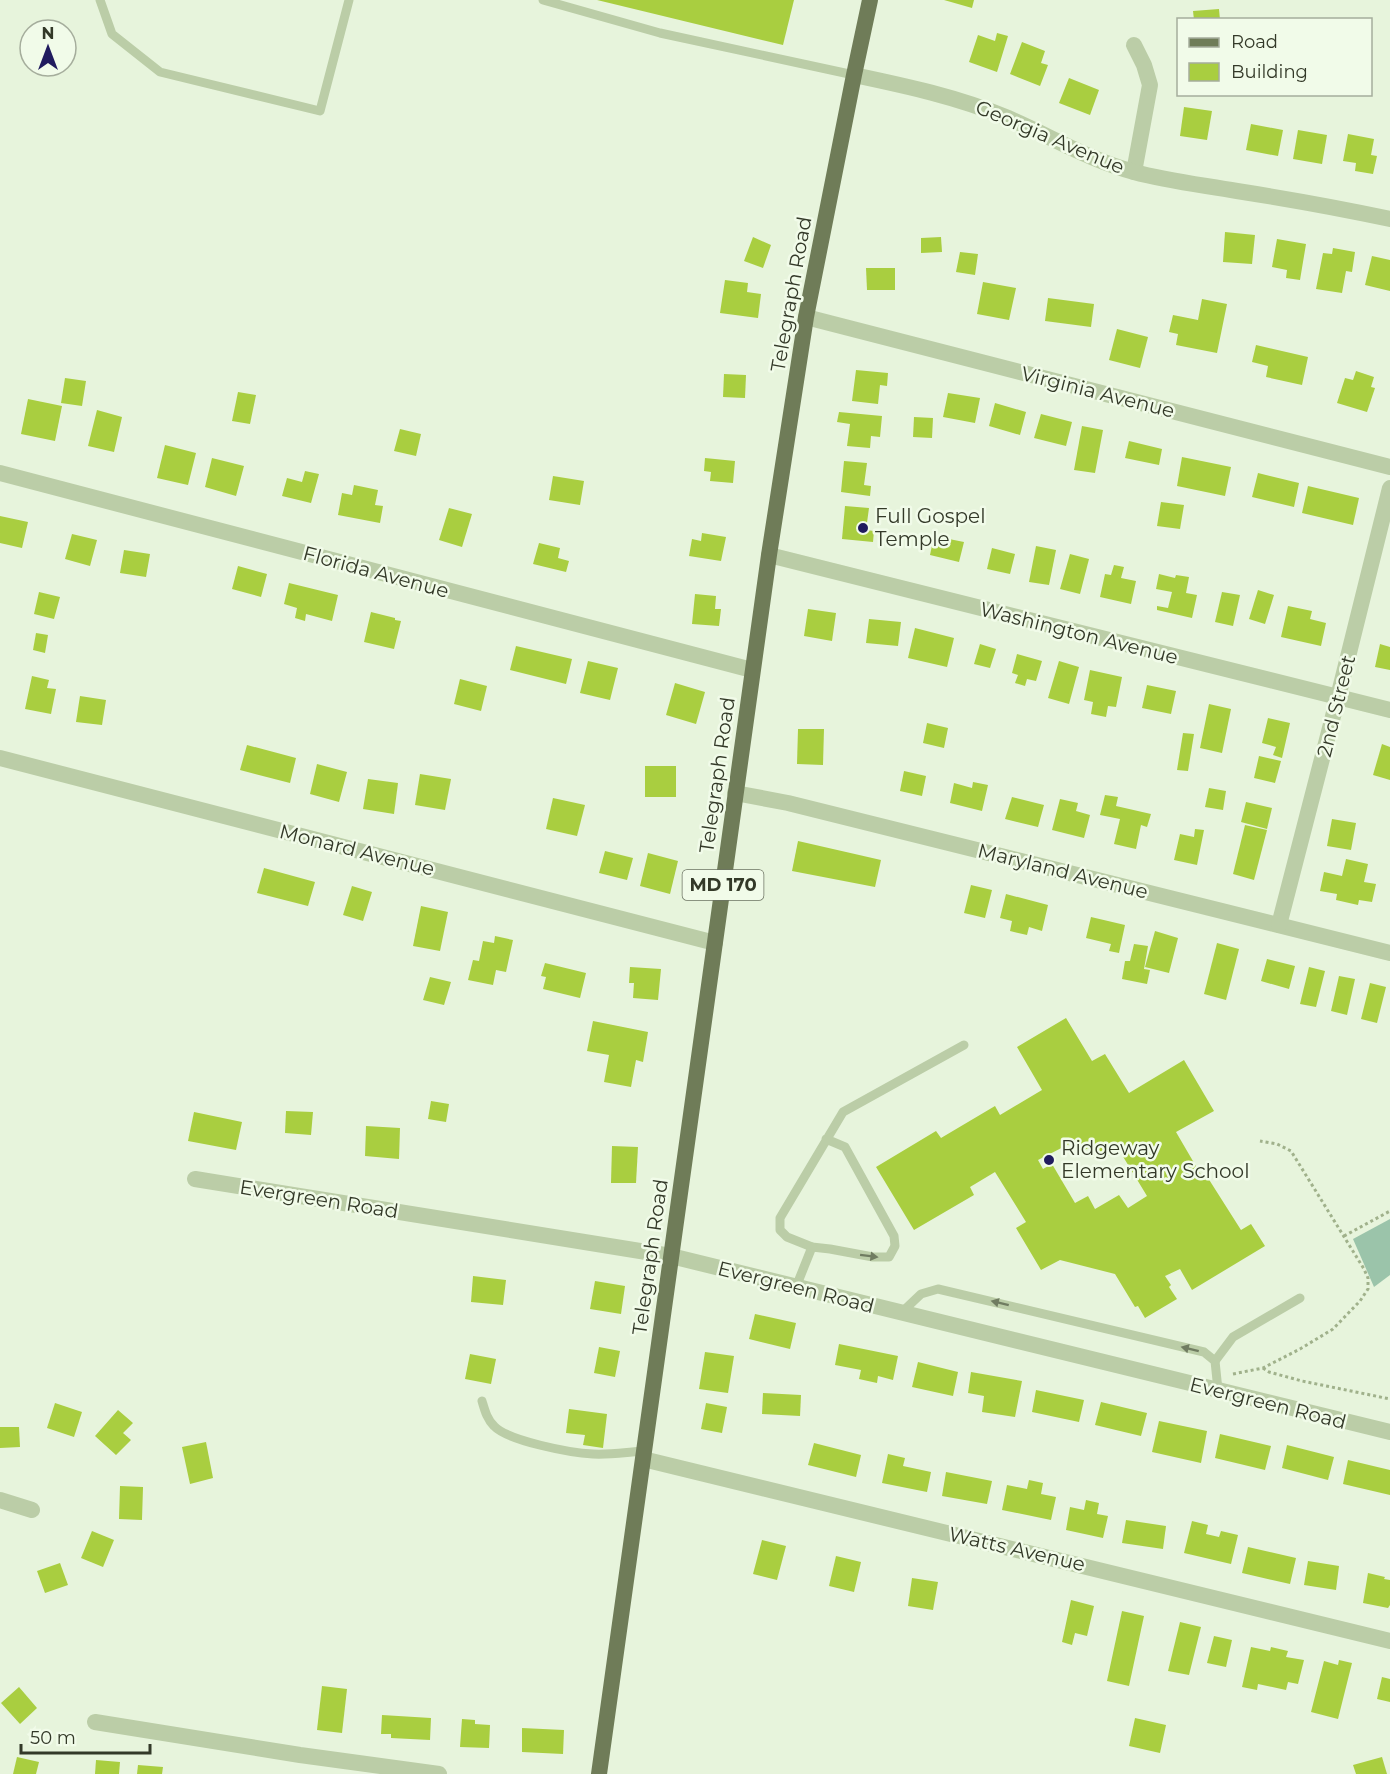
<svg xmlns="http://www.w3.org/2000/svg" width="1390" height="1774" font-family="Montserrat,sans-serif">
	<rect width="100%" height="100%" fill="#e7f4dc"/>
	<polygon fill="#9bc4aa" points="1390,1219 1390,1275 1374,1287 1353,1239"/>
	<g fill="#a9ce40" fill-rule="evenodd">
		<polygon points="597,0 794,0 783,45"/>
		<polygon points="944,0 974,0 972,8"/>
		<polygon points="1219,9 1220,20 1194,20 1193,11"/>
		<polygon points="997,33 1008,36 997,72 969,62 978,35 995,41"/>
		<polygon points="1022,42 1045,51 1041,63 1048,65 1040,86 1010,74"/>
		<polygon points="1069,78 1099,90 1090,115 1059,103"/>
		<polygon points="1184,107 1212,111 1207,140 1180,136"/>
		<polygon points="1251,124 1283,130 1278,156 1246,150"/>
		<polygon points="1298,130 1327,135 1322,164 1293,159"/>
		<polygon points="1348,134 1374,139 1371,155 1377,156 1373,174 1355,171 1356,163 1343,161"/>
		<polygon points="1225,232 1255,235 1252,264 1223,262"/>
		<polygon points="753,237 771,245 763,268 744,261"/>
		<polygon points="941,237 942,252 921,253 921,238"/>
		<polygon points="1277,239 1306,244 1300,280 1286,278 1287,270 1272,267"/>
		<polygon points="1333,248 1355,252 1352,272 1346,271 1342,293 1316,289 1323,253 1332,254"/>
		<polygon points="960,252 978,254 975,275 956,272"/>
		<polygon points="1372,256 1390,260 1390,291 1365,285"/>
		<polygon points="866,268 895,268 895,290 867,290"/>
		<polygon points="725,280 748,283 747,292 761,294 758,318 720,313"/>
		<polygon points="983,282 1016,288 1009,320 977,314"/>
		<polygon points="1048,298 1094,304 1091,327 1045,321"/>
		<polygon points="1202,299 1227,304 1217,353 1176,345 1178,334 1169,332 1173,315 1198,320"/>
		<polygon points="1117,329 1148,337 1140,368 1109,360"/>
		<polygon points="1256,345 1308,357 1302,385 1266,377 1268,366 1252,362"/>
		<polygon points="856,370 888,373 887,386 880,385 878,404 852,401"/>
		<polygon points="1356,371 1374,377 1371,387 1375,388 1367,412 1337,403 1345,378 1353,380"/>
		<polygon points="724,374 746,375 745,398 723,397"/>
		<polygon points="65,378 86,381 82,406 61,403"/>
		<polygon points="238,392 256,395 250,424 232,421"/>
		<polygon points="948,393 980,398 975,423 943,417"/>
		<polygon points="28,399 62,406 55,441 21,434"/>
		<polygon points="995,403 1026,412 1020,435 989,426"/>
		<polygon points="97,410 122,417 114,452 88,446"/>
		<polygon points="839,412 882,416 880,437 871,436 870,448 847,446 850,424 837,422"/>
		<polygon points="1041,414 1072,422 1066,446 1034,438"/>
		<polygon points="914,417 933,418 932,438 913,437"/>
		<polygon points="1082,426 1103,430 1095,473 1074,470"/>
		<polygon points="400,429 421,434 416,456 394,451"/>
		<polygon points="1129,441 1162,449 1159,465 1125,458"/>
		<polygon points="165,445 196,453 188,485 157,478"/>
		<polygon points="1182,457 1231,467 1225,496 1177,486"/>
		<polygon points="212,458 244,466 236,496 205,487"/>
		<polygon points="705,458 735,461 733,483 710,481 711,472 704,471"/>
		<polygon points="844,461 867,463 864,485 871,486 870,496 841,492"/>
		<polygon points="305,471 319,474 311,503 282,496 287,478 302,482"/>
		<polygon points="1258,473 1299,483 1294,507 1252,497"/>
		<polygon points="553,476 584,481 580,505 549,500"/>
		<polygon points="354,485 378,490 375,505 383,506 380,523 338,515 342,493 352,495"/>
		<polygon points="1308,486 1359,498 1353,525 1302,513"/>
		<polygon points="1161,502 1184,505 1180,529 1157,526"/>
		<polygon points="845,506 869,508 866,530 874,531 873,542 842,539"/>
		<polygon points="449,508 472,514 462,547 439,540"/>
		<polygon points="0,516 28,522 22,548 0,543"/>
		<polygon points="702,533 726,537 721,561 689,556 692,539 701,541"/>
		<polygon points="72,534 97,540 90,566 65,559"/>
		<polygon points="934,536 964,542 959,562 930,555"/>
		<polygon points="539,543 560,548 558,558 569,561 566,572 533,564"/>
		<polygon points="1036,546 1056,550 1049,585 1029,582"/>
		<polygon points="992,548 1015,554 1010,574 987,569"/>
		<polygon points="124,550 150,554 146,577 120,573"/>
		<polygon points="1070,554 1089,559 1080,594 1060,589"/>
		<polygon points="1114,565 1124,567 1121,578 1136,581 1131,604 1100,597 1105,574 1111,575"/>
		<polygon points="238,566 267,574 261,597 232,589"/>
		<polygon points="1159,574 1175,578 1176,575 1189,577 1186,593 1197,595 1192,618 1157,610 1157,606 1168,608 1172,592 1156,589"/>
		<polygon points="289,583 338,595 332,621 306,614 305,621 295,618 297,608 284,604"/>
		<polygon points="1258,590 1274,595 1265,624 1249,619"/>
		<polygon points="39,592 60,597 54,619 34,614"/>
		<polygon points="1222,592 1240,595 1233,626 1215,622"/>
		<polygon points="695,594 716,596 715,609 721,609 719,626 692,624"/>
		<polygon points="1288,606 1312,611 1310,619 1326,623 1321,646 1281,637"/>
		<polygon points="808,609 836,613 832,641 804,636"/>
		<polygon points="371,612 395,618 395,620 401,621 394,649 364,642"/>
		<polygon points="869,619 901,622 898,646 866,643"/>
		<polygon points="915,628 954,638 947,667 908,658"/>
		<polygon points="36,633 48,635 45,653 33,650"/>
		<polygon points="980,644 996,649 990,668 974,664"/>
		<polygon points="1380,644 1390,647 1390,670 1375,667"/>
		<polygon points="516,646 572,659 566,684 510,670"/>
		<polygon points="1017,654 1042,661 1036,681 1027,679 1025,686 1015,683 1018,675 1012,673"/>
		<polygon points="588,661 618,668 610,700 580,693"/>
		<polygon points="1059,661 1079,667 1069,704 1048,698"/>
		<polygon points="1090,670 1122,677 1116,707 1108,706 1106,717 1091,714 1093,702 1084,700"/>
		<polygon points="32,676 49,680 47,688 56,689 51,714 25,709"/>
		<polygon points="460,679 487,686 481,711 454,704"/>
		<polygon points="675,683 705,692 696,724 666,715"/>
		<polygon points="1147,685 1176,691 1171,714 1142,708"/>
		<polygon points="80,696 106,700 102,725 76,722"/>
		<polygon points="1209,704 1231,709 1222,753 1200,748"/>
		<polygon points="1268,718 1290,723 1282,758 1273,755 1276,747 1262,743"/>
		<polygon points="927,723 948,728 944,748 923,743"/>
		<polygon points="798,729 824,729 823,765 797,764"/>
		<polygon points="1183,733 1194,734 1188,771 1177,770"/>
		<polygon points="1382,744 1390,747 1390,780 1373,775"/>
		<polygon points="247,745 296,758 290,783 240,770"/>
		<polygon points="1259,756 1281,761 1275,783 1254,778"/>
		<polygon points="317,764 347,772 339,802 310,794"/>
		<rect x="645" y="766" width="31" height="31"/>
		<polygon points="904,771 926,776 922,796 900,791"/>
		<polygon points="420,774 451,779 445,810 415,805"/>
		<polygon points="368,779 398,783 394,814 363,809"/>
		<polygon points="973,782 988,785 982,811 950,803 954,783 972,788"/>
		<polygon points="1209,788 1226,791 1223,810 1205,807"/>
		<polygon points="1105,795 1118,797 1116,806 1151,814 1147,827 1141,825 1136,849 1114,844 1120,819 1100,815"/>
		<polygon points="1012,797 1044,805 1038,827 1005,819"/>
		<polygon points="553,798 585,805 577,836 546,829"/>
		<polygon points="1060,799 1078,803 1076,811 1090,815 1084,838 1052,830"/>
		<polygon points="1246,802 1272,808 1267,829 1241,822"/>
		<polygon points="1332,819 1356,823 1351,850 1327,846"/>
		<polygon points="1245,825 1267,830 1254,880 1233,874"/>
		<polygon points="1195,829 1204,830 1197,865 1174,860 1180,834 1194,837"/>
		<polygon points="798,841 881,860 875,887 792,871"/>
		<polygon points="605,851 633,858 627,880 599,873"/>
		<polygon points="648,853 678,861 670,894 640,886"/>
		<polygon points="1346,859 1368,864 1364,882 1376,884 1372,902 1359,900 1358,905 1336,900 1337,894 1320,891 1324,872 1342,876"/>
		<polygon points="264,868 315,882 308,906 257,893"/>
		<polygon points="971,885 992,890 985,918 964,913"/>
		<polygon points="352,886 372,892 363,921 343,915"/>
		<polygon points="1006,894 1048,905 1042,931 1029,927 1027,935 1010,931 1012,921 1000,918"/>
		<polygon points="421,906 448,912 440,951 413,946"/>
		<polygon points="1091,917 1125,925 1119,953 1109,951 1111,944 1086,938"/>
		<polygon points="1155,931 1178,938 1169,973 1145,967"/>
		<polygon points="495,936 513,940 506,972 496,970 493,985 468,980 473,960 479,961 483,941 494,943"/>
		<polygon points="1217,943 1239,949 1226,1000 1204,994"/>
		<polygon points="1134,944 1148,946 1144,969 1150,970 1147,984 1122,979 1125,961 1130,961"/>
		<polygon points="1267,959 1295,966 1289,989 1261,981"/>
		<polygon points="545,963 586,973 580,998 543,989 546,977 541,976"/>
		<polygon points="630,967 661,969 658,1000 633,998 634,983 629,983"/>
		<polygon points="1309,967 1325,971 1316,1007 1300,1004"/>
		<polygon points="1339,976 1355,979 1347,1015 1331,1011"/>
		<polygon points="430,977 451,982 444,1005 423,1000"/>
		<polygon points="1370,983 1386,987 1377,1023 1361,1019"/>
		<path d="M 1066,1018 L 1092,1061 L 1105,1054 L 1129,1093 L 1184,1060 L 1214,1111 L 1176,1132 L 1204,1180 L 1208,1178 L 1241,1230 L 1251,1224 L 1265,1246 L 1192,1290 L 1180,1269 L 1165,1276 L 1171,1285 L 1169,1287 L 1177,1299 L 1145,1318 L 1138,1306 L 1135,1307 L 1115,1274 L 1060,1260 L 1041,1270 L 1016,1228 L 1026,1222 L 995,1172 L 970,1187 L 974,1195 L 914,1230 L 876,1167 L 936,1131 L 941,1138 L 995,1106 L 1000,1115 L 1042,1090 L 1017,1047 ZM 1077,1140 L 1083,1151 L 1088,1148 L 1094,1158 L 1106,1152 L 1109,1156 L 1119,1150 L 1147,1196 L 1128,1208 L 1119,1195 L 1095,1209 L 1088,1196 L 1075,1203 L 1052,1164 L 1043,1169 L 1038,1160 Z"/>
		<polygon points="593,1021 648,1032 643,1062 636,1060 631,1087 604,1082 609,1055 587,1051"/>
		<polygon points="431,1101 449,1104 446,1122 428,1119"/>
		<polygon points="286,1111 313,1112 311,1135 285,1133"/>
		<polygon points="194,1112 242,1122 236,1150 188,1141"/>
		<polygon points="366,1126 400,1128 399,1159 365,1156"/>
		<polygon points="612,1146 638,1147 636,1183 611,1183"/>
		<polygon points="473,1276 506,1280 503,1305 471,1302"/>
		<polygon points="595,1281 625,1286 621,1314 590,1309"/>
		<polygon points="755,1314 796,1323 790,1349 749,1339"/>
		<polygon points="839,1344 898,1356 893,1380 878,1376 877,1383 859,1379 861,1370 835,1365"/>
		<polygon points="599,1347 620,1351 615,1377 594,1373"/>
		<polygon points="705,1352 734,1356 728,1393 699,1389"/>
		<polygon points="470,1354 496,1359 491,1384 465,1379"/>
		<polygon points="918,1362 958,1372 953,1396 912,1387"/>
		<polygon points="971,1372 1022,1381 1015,1417 982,1412 984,1396 968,1393"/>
		<polygon points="1036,1390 1084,1400 1079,1422 1032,1412"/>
		<polygon points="763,1393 801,1395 800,1416 762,1414"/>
		<polygon points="1101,1402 1147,1413 1141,1436 1095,1425"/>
		<polygon points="55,1403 82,1412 74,1437 47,1428"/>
		<polygon points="706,1403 727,1407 722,1433 701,1429"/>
		<polygon points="569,1409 607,1414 603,1448 583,1445 585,1435 566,1433"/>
		<polygon points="118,1410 133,1423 123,1433 131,1440 116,1455 95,1436"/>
		<polygon points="1159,1421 1207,1431 1201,1463 1152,1452"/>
		<polygon points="0,1427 19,1427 20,1447 0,1448"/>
		<polygon points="1220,1434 1271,1446 1265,1470 1215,1458"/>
		<polygon points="206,1442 213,1478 190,1484 182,1447"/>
		<polygon points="814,1443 861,1455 856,1477 808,1465"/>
		<polygon points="1287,1445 1334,1457 1328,1480 1282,1468"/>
		<polygon points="888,1454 905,1458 903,1466 931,1472 927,1492 882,1483"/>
		<polygon points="1348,1460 1390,1470 1390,1495 1343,1484"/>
		<polygon points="946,1472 992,1481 987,1504 942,1496"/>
		<polygon points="1029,1480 1043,1483 1041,1494 1056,1497 1051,1520 1002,1510 1007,1485 1027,1489"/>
		<polygon points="120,1486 143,1487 142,1520 119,1519"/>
		<polygon points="1086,1500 1099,1503 1097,1514 1108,1516 1103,1538 1066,1530 1070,1507 1084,1510"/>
		<polygon points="1126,1520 1166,1526 1163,1549 1122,1543"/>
		<polygon points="1192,1521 1208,1525 1206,1534 1219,1537 1221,1531 1238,1535 1231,1564 1184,1553"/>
		<polygon points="92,1531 114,1540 103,1567 81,1558"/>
		<polygon points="762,1540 786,1546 777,1580 753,1574"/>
		<polygon points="1248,1547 1296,1558 1290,1584 1242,1573"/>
		<polygon points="836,1556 861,1562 854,1592 829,1586"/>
		<polygon points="1308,1561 1339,1566 1336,1590 1304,1585"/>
		<polygon points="60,1563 68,1585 45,1593 37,1571"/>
		<polygon points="1368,1573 1385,1577 1384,1579 1390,1580 1390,1605 1388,1608 1363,1603"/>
		<polygon points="912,1578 938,1582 933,1610 908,1606"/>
		<polygon points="1071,1600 1094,1606 1087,1636 1075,1633 1072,1645 1062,1642"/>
		<polygon points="1122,1611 1144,1616 1129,1686 1107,1681"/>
		<polygon points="1180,1622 1201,1627 1189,1675 1168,1671"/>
		<polygon points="1214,1636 1232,1640 1226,1667 1207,1663"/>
		<polygon points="1251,1647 1270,1651 1271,1647 1288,1651 1286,1657 1304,1660 1298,1684 1288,1682 1286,1690 1258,1684 1257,1690 1242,1687"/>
		<polygon points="1339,1660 1352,1663 1338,1719 1311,1712 1324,1661 1338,1665"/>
		<polygon points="1382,1677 1390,1679 1390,1702 1377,1699"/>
		<polygon points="322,1686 347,1689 342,1733 317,1730"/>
		<polygon points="19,1687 37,1708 20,1724 1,1703"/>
		<polygon points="382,1715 431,1718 430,1740 391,1738 391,1734 381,1734"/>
		<polygon points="1135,1718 1166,1725 1160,1753 1129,1746"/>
		<polygon points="462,1719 475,1720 475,1724 490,1725 489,1748 460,1747"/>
		<polygon points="522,1728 564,1730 563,1754 522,1752"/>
		<polygon points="17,1757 39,1762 36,1774 13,1774"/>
		<polygon points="1382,1757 1387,1774 1356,1774 1353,1765"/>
		<polygon points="96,1760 120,1762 119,1774 95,1774"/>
		<polygon points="138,1765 163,1767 162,1774 137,1774"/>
	</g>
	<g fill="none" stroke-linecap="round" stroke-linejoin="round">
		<g stroke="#a0b18b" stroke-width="3" stroke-dasharray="3 3" stroke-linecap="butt">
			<polyline points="1344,1236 1390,1211"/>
			<polyline points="1263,1368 1269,1372 1302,1381 1390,1399"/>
			<polyline points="1233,1374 1263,1368 1300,1349 1333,1329 1360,1301 1368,1289 1368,1278 1364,1269 1291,1151 1277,1144 1260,1141"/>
		</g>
		<g stroke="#bbcda7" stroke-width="9">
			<polyline points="100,0 112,34 160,72 320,111 349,0"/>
			<polyline points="543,0 660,33 854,75"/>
			<polyline points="826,1139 845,1147 894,1236 895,1246 889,1257 873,1257 830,1249 812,1247 787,1237 780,1230 780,1218 843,1112 964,1045"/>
			<polyline points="796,1287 812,1247"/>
			<polyline points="901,1313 921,1294 938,1289 1204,1352 1215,1361 1218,1390"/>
			<polyline points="1215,1361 1233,1337 1300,1298"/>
			<path d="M 482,1401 C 485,1411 487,1419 494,1426 C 508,1441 571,1453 593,1454 C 610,1455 627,1452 644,1451"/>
		</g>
		<g stroke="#bbcda7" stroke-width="16">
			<polyline points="1134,45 1144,65 1150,85 1134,172"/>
			<path d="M 854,75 C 906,86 958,97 1008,118 C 1050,136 1089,160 1134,172 C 1167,181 1203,185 1237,191 C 1288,199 1339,208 1390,219"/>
			<polyline points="806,317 1390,467"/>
			<polyline points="0,473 752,670"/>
			<polyline points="769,555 1390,710"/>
			<polyline points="0,758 715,943"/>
			<polyline points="735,793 788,803 1390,953"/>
			<polyline points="1279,925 1338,697 1390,488"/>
			<polyline points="195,1179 671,1256 1390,1432"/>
			<polyline points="643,1459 1390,1641"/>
			<polyline points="0,1500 32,1510"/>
			<polyline points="95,1722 300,1755 439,1774"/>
		</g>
		<polyline stroke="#6f7c58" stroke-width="16" points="599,1774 769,555 806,317 854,75 870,0"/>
	</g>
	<defs><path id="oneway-solid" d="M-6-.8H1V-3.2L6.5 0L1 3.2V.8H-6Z" transform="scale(1.5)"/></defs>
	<g fill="#707c61">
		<use href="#oneway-solid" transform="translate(869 1256) rotate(7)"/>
		<use href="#oneway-solid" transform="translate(1000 1303) rotate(-166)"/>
		<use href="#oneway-solid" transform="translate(1190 1349) rotate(-166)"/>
	</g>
	<g fill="#201b5e" stroke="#f1fbe9" stroke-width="2">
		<circle cx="863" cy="528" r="6"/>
		<circle cx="1049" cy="1160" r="6"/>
	</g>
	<g text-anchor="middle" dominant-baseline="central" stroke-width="5" stroke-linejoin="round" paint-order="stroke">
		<rect fill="#f1fbe9" stroke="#6c7362" stroke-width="1.5" x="682.5" y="870" width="81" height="30" rx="4.5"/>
		<g font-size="18" font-weight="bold" fill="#333928">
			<text x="723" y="885">MD 170</text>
		</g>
		<g font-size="20" fill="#333928" stroke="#f1fbe9">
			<text transform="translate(1050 137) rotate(23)">Georgia Avenue</text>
			<text transform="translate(791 294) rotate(-80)">Telegraph Road</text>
			<text transform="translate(1098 392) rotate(14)">Virginia Avenue</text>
			<text transform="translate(376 572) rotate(15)">Florida Avenue</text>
			<text transform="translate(1079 633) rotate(14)">Washington Avenue</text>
			<text transform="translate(1336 706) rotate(-76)">2nd Street</text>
			<text transform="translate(717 775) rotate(-82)">Telegraph Road</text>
			<text transform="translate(357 850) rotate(14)">Monard Avenue</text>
			<text transform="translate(1063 871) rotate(14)">Maryland Avenue</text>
			<text transform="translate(319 1199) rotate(9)">Evergreen Road</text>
			<text transform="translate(650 1257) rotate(-82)">Telegraph Road</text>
			<text transform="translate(796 1287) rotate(14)">Evergreen Road</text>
			<text transform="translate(1268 1403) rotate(14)">Evergreen Road</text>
			<text transform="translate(1017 1549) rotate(13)">Watts Avenue</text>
		</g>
		<g font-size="20" fill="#333928" stroke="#f1fbe9" text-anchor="start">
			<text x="875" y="516">Full Gospel<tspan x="875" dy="23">Temple</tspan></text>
			<text x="1061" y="1148">Ridgeway<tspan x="1061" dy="23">Elementary School</tspan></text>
		</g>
	</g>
	<rect x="1177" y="18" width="195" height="78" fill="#f1fbe9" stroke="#a5ad9c" stroke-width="1.5"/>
	<rect x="1189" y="38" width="30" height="9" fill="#6f7c58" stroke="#a5ad9c" stroke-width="1.5"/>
	<text x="1231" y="48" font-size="18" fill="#333928">Road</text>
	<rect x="1189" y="63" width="30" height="18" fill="#a9ce40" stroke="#a5ad9c" stroke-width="1.5"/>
	<text x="1231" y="78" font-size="18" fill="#333928">Building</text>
	<g transform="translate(48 48)"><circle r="28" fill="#f1fbe9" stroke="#a5ad9c" stroke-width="1.5"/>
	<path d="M0-4.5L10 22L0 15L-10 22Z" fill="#201b5e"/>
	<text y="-9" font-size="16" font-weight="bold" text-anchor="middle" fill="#333928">N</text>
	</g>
	<path d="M21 1744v9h129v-9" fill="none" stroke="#333928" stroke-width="3"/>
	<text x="30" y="1744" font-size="18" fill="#333928" stroke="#f1fbe9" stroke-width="4.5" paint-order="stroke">50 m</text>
</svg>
